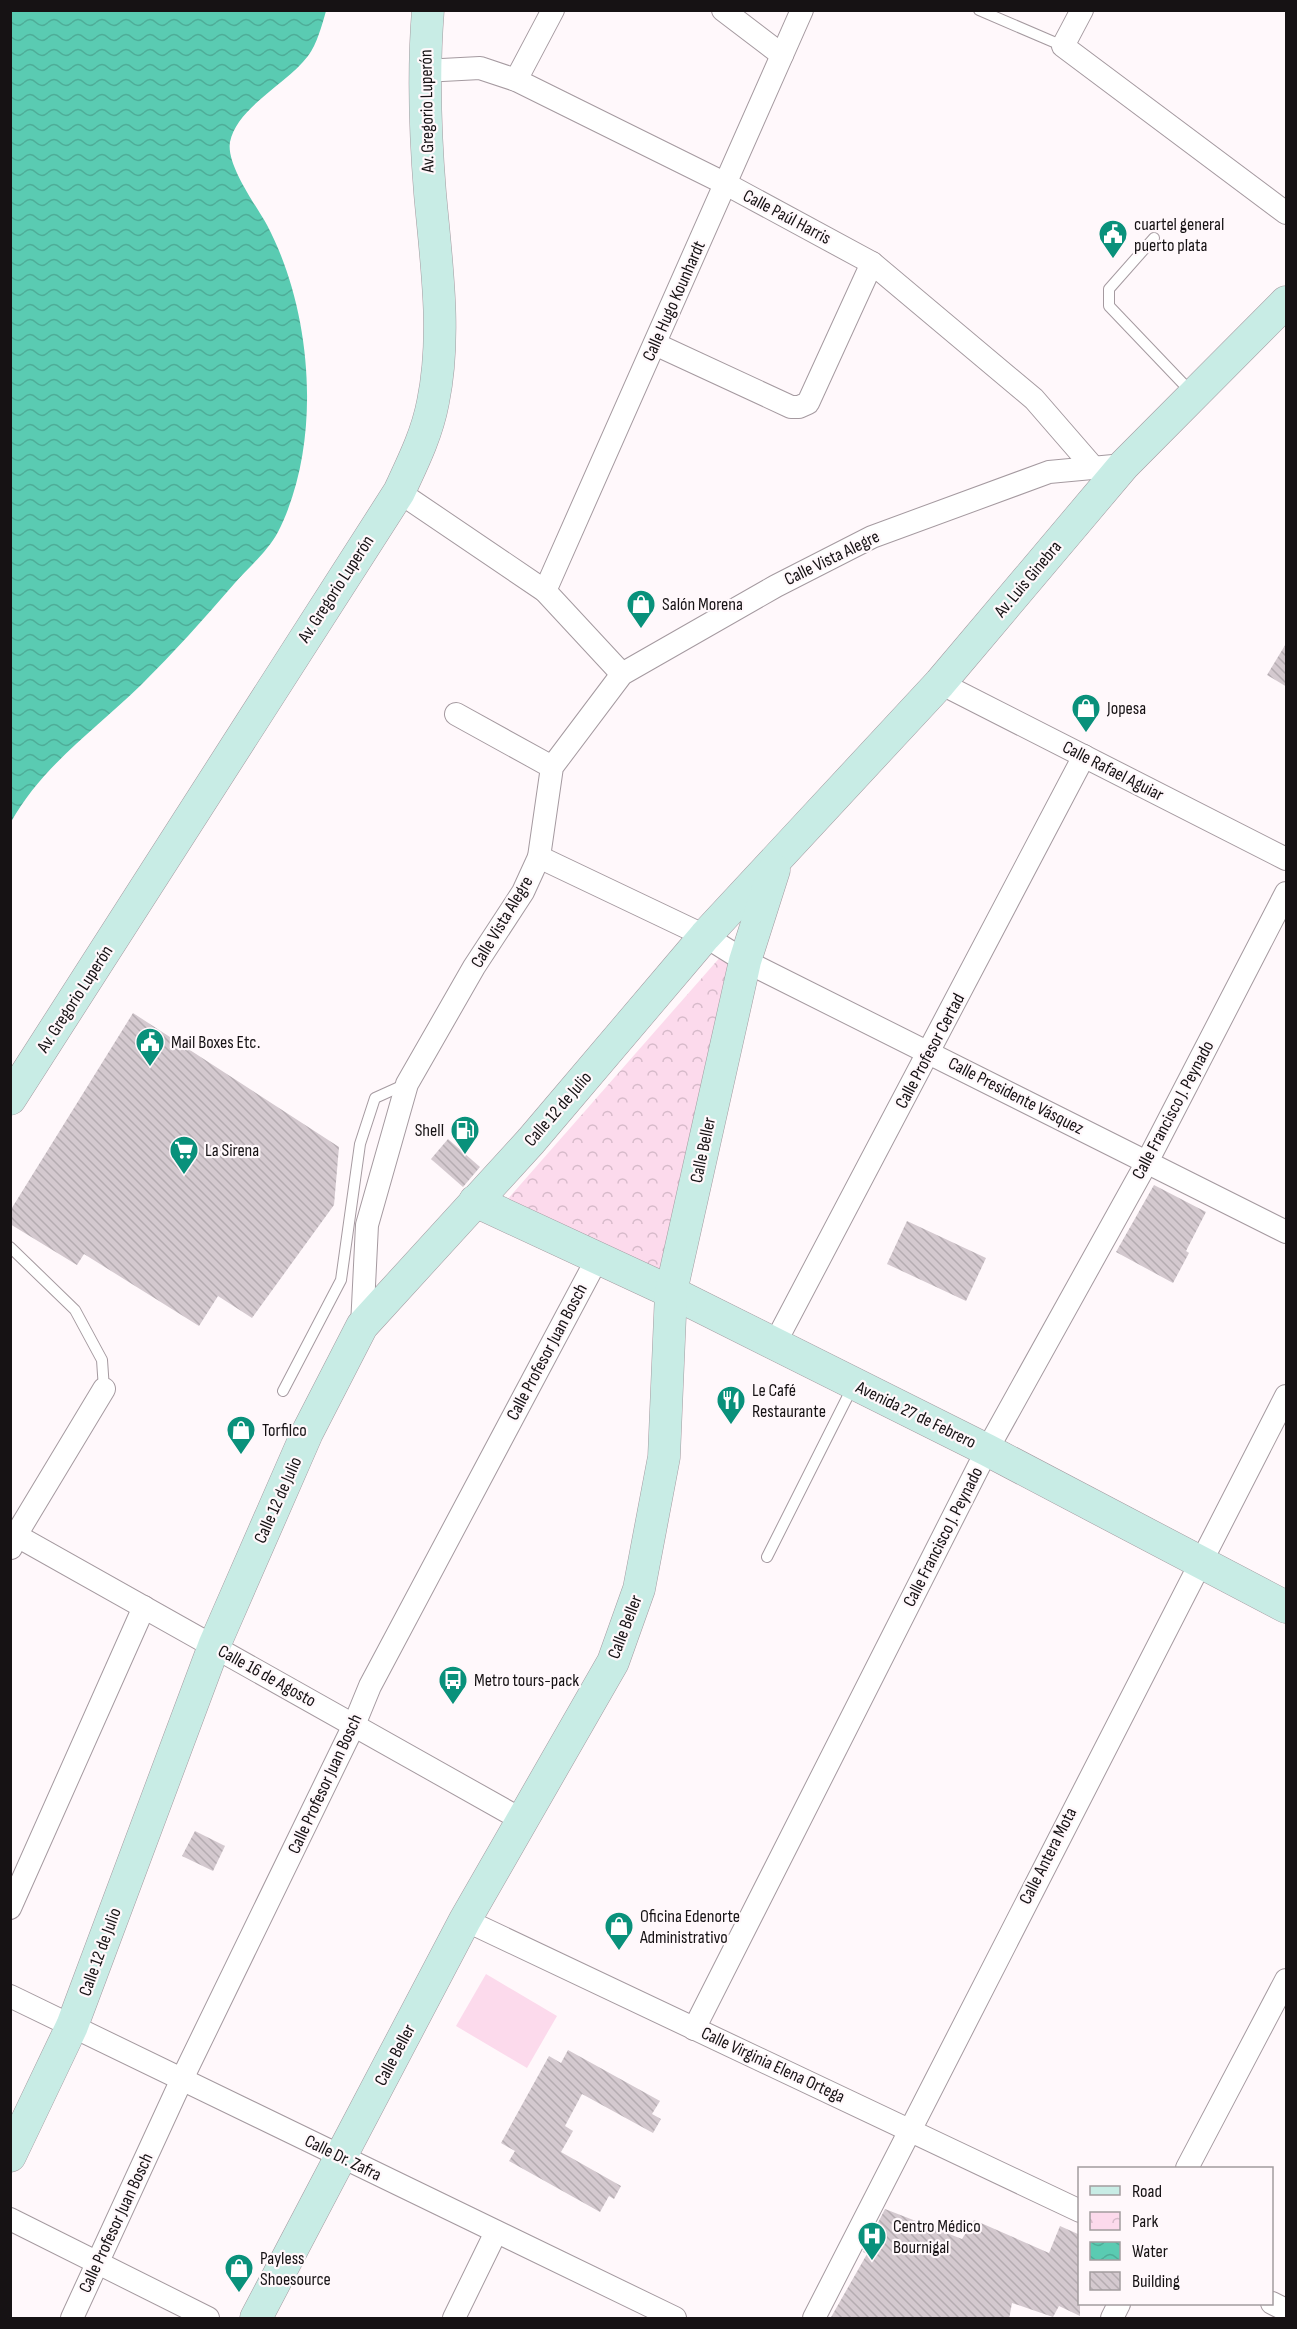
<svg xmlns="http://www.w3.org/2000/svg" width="1297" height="2329" font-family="'Sofia Sans Condensed',sans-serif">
	<defs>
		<pattern id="park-crowns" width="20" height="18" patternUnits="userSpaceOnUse" patternTransform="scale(1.5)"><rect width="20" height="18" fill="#fcdaec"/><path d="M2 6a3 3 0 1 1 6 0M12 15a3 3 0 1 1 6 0" fill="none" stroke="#d7baca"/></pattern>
		<pattern id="water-waves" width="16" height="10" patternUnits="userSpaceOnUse" patternTransform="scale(1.5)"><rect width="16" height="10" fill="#5acbb2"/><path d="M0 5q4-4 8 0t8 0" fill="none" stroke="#4ead98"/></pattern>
		<pattern id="building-back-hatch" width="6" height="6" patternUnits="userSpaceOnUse" patternTransform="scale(1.5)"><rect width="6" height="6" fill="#d4c9cf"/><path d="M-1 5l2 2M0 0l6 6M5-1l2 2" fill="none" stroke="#b5acb1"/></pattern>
	</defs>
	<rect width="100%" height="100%" fill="#fff8fb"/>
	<polygon fill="url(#park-crowns)" points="758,914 667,1280 506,1201"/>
	<polygon fill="#fcdaec" points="486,1974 557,2016 527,2068 456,2026"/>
	<path fill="url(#water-waves)" d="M 11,10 L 326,11 C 322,25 317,44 308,56 C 288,83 237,107 230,142 C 226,165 256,205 267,225 C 313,312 323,443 278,532 C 268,551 248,568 234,584 C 204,619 173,653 141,685 C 96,729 42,766 11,822 Z"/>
	<g fill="url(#building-back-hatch)">
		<polygon points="1287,642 1287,687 1267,675"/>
		<polygon points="133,1013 339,1147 334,1205 252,1318 218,1296 199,1326 84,1254 77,1265 10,1224 10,1211"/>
		<polygon points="448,1139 480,1167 463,1187 431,1159"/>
		<polygon points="1154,1185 1206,1212 1186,1251 1189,1253 1173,1283 1116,1252"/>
		<polygon points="907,1221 986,1258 966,1301 887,1264"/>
		<polygon points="195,1831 225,1846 213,1871 182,1856"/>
		<polygon points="568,2050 660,2101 652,2114 661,2119 653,2133 582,2094 565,2126 573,2131 561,2152 621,2186 614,2199 609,2196 600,2212 509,2161 515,2151 501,2143 549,2056 561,2063"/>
		<polygon points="885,2209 962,2239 974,2220 1049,2253 1060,2226 1080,2235 1080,2316 1059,2306 1053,2317 1012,2303 1009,2319 830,2319 867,2254 863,2252"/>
	</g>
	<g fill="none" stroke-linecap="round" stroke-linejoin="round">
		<g stroke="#a59aa0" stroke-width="12">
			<g id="lane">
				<polyline points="979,10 1063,46"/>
				<polyline points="1154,238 1109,289 1109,306 1192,393"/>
				<polyline points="10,1247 75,1310 102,1360 104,1389"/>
				<polyline points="283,1391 341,1280 360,1144 375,1098 406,1084"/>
				<polyline points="767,1557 853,1386"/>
			</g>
		</g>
		<g stroke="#a59aa0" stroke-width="24">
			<g id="street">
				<polyline points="723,10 782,55"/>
				<polyline points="1082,10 1063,46 1286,213"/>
				<polyline points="423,71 480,68 516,80 726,184 872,263 1034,399 1093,467"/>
				<polyline points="516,80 553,10"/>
				<polyline points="655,344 791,407 799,407 808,403 872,263"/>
				<polyline points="399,492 545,591 622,674"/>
				<polyline points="545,591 802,10"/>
				<polyline points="940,683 1286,859"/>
				<polyline points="456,714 552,767"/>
				<polyline points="539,857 705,936 745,961 1286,1232"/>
				<polyline points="362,1326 367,1225 407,1084 474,967 523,892 539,857 552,767 622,674 776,586 872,537 1049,472 1124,465"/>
				<polyline points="774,1345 1084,756"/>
				<polyline points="10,1532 524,1821"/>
				<polyline points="11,1548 16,1535 104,1389"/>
				<polyline points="10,1908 144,1607"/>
				<polyline points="465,1920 1080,2211"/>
				<polyline points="10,1996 675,2318"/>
				<polyline points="694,2029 987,1450 1147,1162 1286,893"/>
				<polyline points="1187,2168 1286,1980"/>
				<polyline points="10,2219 208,2318"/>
				<polyline points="1272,2303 1286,2310"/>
				<polyline points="72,2318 182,2079 354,1725 370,1686 597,1259"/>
				<polyline points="454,2318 496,2232"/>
				<polyline points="814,2318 1286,1396"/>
				<polyline points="1112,2318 1119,2304"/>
			</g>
		</g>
		<g stroke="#a59aa0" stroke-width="33">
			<g id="secondary">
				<path d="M 10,1099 L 399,492 C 413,462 427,434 433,402 C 447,334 436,261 430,193 C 425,132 423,72 428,10"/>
				<polyline points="475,1201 671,1292 987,1450 1286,1607"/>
				<polyline points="10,2156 72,2026 214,1646 307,1433 362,1326 531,1141 705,936 940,683 1124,465 1286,302"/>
				<polyline points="256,2318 465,1920 613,1662 639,1589 664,1457 671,1292 745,961 774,870"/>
			</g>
		</g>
		<use href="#lane" stroke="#fff" stroke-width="10"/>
		<use href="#street" stroke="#fff" stroke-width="22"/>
		<use href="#secondary" stroke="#c8ece5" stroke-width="32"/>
	</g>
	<defs>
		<g id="civic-pin" transform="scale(1.5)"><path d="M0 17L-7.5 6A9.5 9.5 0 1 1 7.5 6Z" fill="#09917b" stroke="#fff8fb"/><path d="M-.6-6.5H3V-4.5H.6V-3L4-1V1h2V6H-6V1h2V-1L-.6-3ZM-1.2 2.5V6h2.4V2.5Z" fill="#fff"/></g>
		<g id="shop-pin" transform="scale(1.5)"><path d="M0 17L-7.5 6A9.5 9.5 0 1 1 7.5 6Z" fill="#09917b" stroke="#fff8fb"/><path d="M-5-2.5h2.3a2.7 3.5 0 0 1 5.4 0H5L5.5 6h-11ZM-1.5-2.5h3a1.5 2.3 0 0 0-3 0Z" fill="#fff"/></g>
		<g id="fuel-pin" transform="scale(1.5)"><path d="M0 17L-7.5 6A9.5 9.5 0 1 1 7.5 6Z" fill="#09917b" stroke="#fff8fb"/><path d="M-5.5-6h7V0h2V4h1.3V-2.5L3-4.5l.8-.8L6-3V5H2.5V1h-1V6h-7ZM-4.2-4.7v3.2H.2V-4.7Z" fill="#fff"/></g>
		<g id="supermarket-pin" transform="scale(1.5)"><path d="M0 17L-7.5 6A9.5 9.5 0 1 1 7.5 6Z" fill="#09917b" stroke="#fff8fb"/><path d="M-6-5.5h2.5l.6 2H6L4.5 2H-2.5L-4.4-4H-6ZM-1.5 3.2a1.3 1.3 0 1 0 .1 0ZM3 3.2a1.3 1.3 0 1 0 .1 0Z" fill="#fff"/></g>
		<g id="restaurant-pin" transform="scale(1.5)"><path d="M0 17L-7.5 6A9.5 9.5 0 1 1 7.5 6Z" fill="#09917b" stroke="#fff8fb"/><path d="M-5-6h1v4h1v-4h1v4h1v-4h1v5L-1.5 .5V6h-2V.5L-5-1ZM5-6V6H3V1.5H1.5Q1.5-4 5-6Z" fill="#fff"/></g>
		<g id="bus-pin" transform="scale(1.5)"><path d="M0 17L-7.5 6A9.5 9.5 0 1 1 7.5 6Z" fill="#09917b" stroke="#fff8fb"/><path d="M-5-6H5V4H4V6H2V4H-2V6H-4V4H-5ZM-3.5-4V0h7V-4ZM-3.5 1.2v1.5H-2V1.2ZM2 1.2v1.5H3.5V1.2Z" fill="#fff"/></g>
		<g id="hospital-pin" transform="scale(1.5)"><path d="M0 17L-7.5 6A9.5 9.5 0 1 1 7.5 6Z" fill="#09917b" stroke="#fff8fb"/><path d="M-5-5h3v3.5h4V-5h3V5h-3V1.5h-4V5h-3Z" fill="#fff"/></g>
	</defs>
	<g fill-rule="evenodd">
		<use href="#civic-pin" x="1113" y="234"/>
		<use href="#shop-pin" x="641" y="604"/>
		<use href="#shop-pin" x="1086" y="708"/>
		<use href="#civic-pin" x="150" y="1042"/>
		<use href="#fuel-pin" x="465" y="1130"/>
		<use href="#supermarket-pin" x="184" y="1150"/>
		<use href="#restaurant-pin" x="731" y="1400"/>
		<use href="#shop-pin" x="241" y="1430"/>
		<use href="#bus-pin" x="453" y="1680"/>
		<use href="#shop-pin" x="619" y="1926"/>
		<use href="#hospital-pin" x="872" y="2236"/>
		<use href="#shop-pin" x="239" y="2268"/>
	</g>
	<g text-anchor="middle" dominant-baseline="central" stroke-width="4.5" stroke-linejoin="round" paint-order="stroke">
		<g font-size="18" fill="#161214" stroke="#fff8fb">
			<text transform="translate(427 111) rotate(-91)">Av. Gregorio Luperón</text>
			<text transform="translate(787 217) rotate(28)">Calle Paúl Harris</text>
			<text transform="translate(674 301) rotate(-66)">Calle Hugo Kounhardt</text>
			<text transform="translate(832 558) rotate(-26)">Calle Vista Alegre</text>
			<text transform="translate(1028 579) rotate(-50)">Av. Luis Ginebra</text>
			<text transform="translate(336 589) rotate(-57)">Av. Gregorio Luperón</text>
			<text transform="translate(1113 771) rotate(27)">Calle Rafael Aguiar</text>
			<text transform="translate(502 922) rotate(-59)">Calle Vista Alegre</text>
			<text transform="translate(75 999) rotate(-57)">Av. Gregorio Luperón</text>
			<text transform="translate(930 1051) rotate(-62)">Calle Profesor Certad</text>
			<text transform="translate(1016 1096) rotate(27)">Calle Presidente Vásquez</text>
			<text transform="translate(558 1109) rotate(-49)">Calle 12 de Julio</text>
			<text transform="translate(1173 1110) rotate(-62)">Calle Francisco J. Peynado</text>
			<text transform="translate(703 1150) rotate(-78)">Calle Beller</text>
			<text transform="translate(547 1352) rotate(-62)">Calle Profesor Juan Bosch</text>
			<text transform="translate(916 1415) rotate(26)">Avenida 27 de Febrero</text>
			<text transform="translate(278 1500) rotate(-66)">Calle 12 de Julio</text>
			<text transform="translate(943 1537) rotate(-63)">Calle Francisco J. Peynado</text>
			<text transform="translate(625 1627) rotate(-69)">Calle Beller</text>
			<text transform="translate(267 1676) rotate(29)">Calle 16 de Agosto</text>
			<text transform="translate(325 1784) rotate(-65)">Calle Profesor Juan Bosch</text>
			<text transform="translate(1048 1856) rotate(-63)">Calle Antera Mota</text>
			<text transform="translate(100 1952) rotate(-70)">Calle 12 de Julio</text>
			<text transform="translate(395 2055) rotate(-62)">Calle Beller</text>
			<text transform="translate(773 2065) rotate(25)">Calle Virginia Elena Ortega</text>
			<text transform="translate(343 2158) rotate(26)">Calle Dr. Zafra</text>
			<text transform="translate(116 2223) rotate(-65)">Calle Profesor Juan Bosch</text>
		</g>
		<g font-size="18" fill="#161214" stroke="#fff8fb" text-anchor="start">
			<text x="1134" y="224">cuartel general<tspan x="1134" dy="21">puerto plata</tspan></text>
			<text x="662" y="604">Salón Morena</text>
			<text x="1107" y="708">Jopesa</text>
			<text x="171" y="1042">Mail Boxes Etc.</text>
			<text x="444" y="1130" text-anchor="end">Shell</text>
			<text x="205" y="1150">La Sirena</text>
			<text x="752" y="1390">Le Café<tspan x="752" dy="21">Restaurante</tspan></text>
			<text x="262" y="1430">Torfilco</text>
			<text x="474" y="1680">Metro tours-pack</text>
			<text x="640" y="1916">Oficina Edenorte<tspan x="640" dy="21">Administrativo</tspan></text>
			<text x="893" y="2226">Centro Médico<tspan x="893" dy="21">Bournigal</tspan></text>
			<text x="260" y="2258">Payless<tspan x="260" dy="21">Shoesource</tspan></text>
		</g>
	</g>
	<rect width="1297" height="2329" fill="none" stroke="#161214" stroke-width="24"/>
	<rect x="1078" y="2167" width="195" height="138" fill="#fff8fb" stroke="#a29c9f" stroke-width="1.5"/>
	<rect x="1090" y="2186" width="30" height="9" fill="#c8ece5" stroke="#a29c9f" stroke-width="1.5"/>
	<text x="1132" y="2197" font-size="18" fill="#161214">Road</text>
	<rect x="1090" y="2212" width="30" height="18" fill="url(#park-crowns)" stroke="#a29c9f" stroke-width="1.5"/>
	<text x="1132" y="2227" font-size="18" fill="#161214">Park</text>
	<rect x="1090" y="2242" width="30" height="18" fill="url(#water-waves)" stroke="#a29c9f" stroke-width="1.5"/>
	<text x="1132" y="2257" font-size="18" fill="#161214">Water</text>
	<rect x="1090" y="2272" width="30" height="18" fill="url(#building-back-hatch)" stroke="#a29c9f" stroke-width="1.5"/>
	<text x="1132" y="2287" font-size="18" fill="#161214">Building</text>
</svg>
